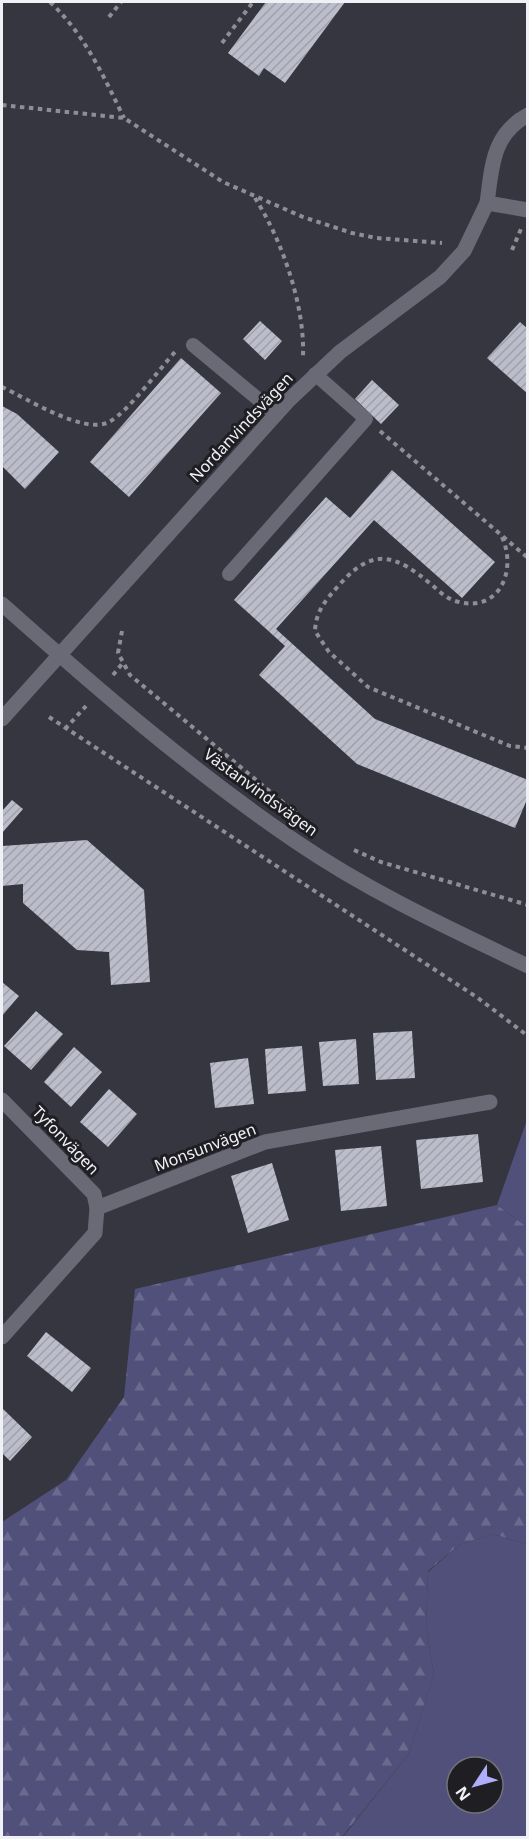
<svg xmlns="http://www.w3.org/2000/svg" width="529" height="1839" font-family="'Noto Sans',sans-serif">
	<defs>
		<pattern id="forest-firs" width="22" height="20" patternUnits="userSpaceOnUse" patternTransform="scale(1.5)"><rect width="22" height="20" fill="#51507b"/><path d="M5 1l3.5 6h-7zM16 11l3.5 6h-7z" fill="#6a6a8e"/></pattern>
		<pattern id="building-hatch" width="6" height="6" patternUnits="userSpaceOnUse" patternTransform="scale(1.5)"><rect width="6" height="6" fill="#bcbdca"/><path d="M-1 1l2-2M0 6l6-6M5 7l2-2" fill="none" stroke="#9fa0aa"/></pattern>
	</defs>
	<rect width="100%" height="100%" fill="#363641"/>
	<g fill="#51507b" fill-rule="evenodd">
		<polygon points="527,1120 527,1227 497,1205"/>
		<path d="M 493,1534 L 527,1544 L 527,1837 L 342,1838 L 408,1755 L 434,1675 L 426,1626 L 428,1572 L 459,1545 ZM 457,1767 L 493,1767 L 493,1803 L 457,1803 Z"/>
	</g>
	<polygon fill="url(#forest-firs)" points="497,1205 527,1227 527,1544 493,1534 459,1545 428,1571 426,1626 434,1675 408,1755 342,1837 2,1837 2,1522 66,1480 124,1397 135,1289"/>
	<g fill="url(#building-hatch)">
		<polygon points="266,2 345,2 285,83 264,68 259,76 228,53"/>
		<polygon points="260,321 282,341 265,360 243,339"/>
		<polygon points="520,322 528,329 528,394 487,358"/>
		<polygon points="181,358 221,393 129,497 90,462"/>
		<polygon points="372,380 399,405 381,424 355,399"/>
		<polygon points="2,406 17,414 59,452 25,489 2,466"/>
		<polygon points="392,470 495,562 462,598 374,520 276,629 375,719 528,780 528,797 515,828 357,764 259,675 285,646 234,600 326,497 350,518"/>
		<polygon points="12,800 23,809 2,833 2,811"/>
		<polygon points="87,840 144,890 150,982 111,985 109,952 77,950 23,903 23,884 2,886 2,846"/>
		<polygon points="2,982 19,996 2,1016"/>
		<polygon points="36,1011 63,1034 31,1070 4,1046"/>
		<polygon points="412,1031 415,1078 376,1080 373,1033"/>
		<polygon points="356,1039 359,1084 323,1086 319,1042"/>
		<polygon points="302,1046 306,1091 268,1094 265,1049"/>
		<polygon points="74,1047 102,1072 71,1107 44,1082"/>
		<polygon points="248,1058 254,1104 215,1108 210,1063"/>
		<polygon points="109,1089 137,1114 108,1147 80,1122"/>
		<polygon points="478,1134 483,1182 421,1189 416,1140"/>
		<polygon points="381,1146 387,1206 341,1211 335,1150"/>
		<polygon points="272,1163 289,1220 248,1233 231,1176"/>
		<polygon points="46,1332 91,1368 72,1392 27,1356"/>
		<polygon points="2,1408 32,1437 10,1461 2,1453"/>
	</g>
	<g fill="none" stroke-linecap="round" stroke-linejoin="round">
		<g stroke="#8e8e97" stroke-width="4" stroke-dasharray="4.5 4.5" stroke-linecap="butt">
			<path d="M 50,2 C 85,35 103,75 124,118"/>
			<polyline points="109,17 121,2"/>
			<polyline points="222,43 253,2"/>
			<polyline points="2,105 124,118 223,182 303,217 352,233 376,238 442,243"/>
			<path d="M 255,198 C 282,240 305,306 303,356"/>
			<polyline points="512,250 521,229"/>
			<path d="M 2,387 C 26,398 84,435 109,422 C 128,412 160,368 176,351"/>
			<polyline points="380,431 528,558"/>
			<path d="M 502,537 C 517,570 500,612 459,602 C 448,600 440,592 432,585 C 396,555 374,546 340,584 C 326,600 316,610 315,631 L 329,652 L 368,687 L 510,746 L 528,748"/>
			<polyline points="122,631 118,653 130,675 297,814"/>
			<polyline points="113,675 122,664"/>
			<polyline points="49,717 478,998 528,1036"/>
			<polyline points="65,729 86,706"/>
			<polyline points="354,850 381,862 528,905"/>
		</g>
		<g stroke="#696a76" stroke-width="14">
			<polyline points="193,345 276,414"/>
			<polyline points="229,574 366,419 315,374"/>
		</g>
		<g stroke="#696a76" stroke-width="15">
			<path d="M 487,203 C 492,167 492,134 528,115"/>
			<polyline points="2,719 289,400 340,352 440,277 464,251 487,203 528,210"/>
			<polyline points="2,1100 94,1194 97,1208"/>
			<polyline points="2,1337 95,1233 97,1208 265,1142 490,1102"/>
		</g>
		<path stroke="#696a76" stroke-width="15" d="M 2,604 C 95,687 192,771 295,841 C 368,891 448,928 528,966"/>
	</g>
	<g text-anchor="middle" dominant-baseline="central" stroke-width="6" stroke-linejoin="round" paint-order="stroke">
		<g font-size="16" fill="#f0f0f7" stroke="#1e1e23">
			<text transform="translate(241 427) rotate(-47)">Nordanvindsvägen</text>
			<text transform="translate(261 792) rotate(36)">Västanvindsvägen</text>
			<text transform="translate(66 1140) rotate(46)">Tyfonvägen</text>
			<text transform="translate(205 1147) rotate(-21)">Monsunvägen</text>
		</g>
	</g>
	<rect width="529" height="1839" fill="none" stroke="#f0f0f7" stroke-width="6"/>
	<g transform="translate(475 1785) rotate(234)"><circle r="28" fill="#1e1e23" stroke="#727278" stroke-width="1.5"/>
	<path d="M0-4.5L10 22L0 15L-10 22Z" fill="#afaefa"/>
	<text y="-9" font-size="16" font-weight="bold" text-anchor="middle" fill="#f0f0f7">N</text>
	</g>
</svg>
